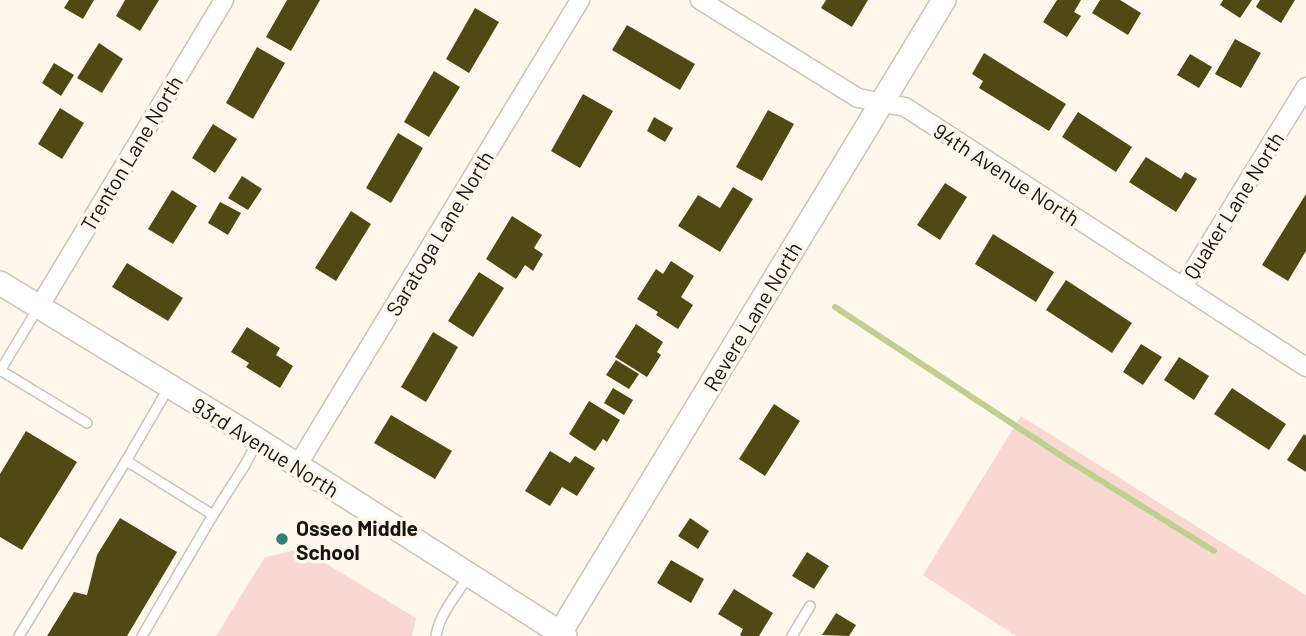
<svg xmlns="http://www.w3.org/2000/svg" width="1306" height="636" font-family="Barlow,sans-serif">
	<rect width="100%" height="100%" fill="#fff7ec"/>
	<g fill="#f9d8d1">
		<polygon points="1021,416 1306,595 1306,636 1016,636 923,575"/>
		<polygon points="302,549 416,618 412,636 216,636 265,557"/>
	</g>
	<g fill="none" stroke-linecap="round" stroke-linejoin="round">
		<polyline stroke="#bdd190" stroke-width="6" points="835,307 1066,459 1214,551"/>
	</g>
	<g fill="#514914">
		<polygon points="69,0 94,0 83,19 64,8"/>
		<polygon points="125,0 159,0 140,31 116,16"/>
		<polygon points="287,0 320,0 291,51 266,37"/>
		<polygon points="826,0 868,0 852,27 821,8"/>
		<polygon points="1057,0 1081,0 1074,12 1081,16 1067,37 1043,22"/>
		<polygon points="1100,0 1120,0 1141,13 1128,35 1092,13"/>
		<polygon points="1223,0 1252,0 1240,18 1220,5"/>
		<polygon points="1260,0 1295,0 1281,23 1256,7"/>
		<polygon points="475,8 499,22 469,73 446,59"/>
		<polygon points="627,25 695,64 680,90 612,50"/>
		<polygon points="1235,39 1261,53 1241,88 1215,74"/>
		<polygon points="99,43 123,59 102,93 77,78"/>
		<polygon points="257,47 285,63 253,119 226,103"/>
		<polygon points="984,53 1066,104 1049,131 979,88 983,81 972,74"/>
		<polygon points="1190,54 1212,67 1199,88 1177,75"/>
		<polygon points="54,63 74,75 61,96 42,83"/>
		<polygon points="434,71 460,87 429,137 404,122"/>
		<polygon points="583,94 613,111 580,168 551,151"/>
		<polygon points="60,108 84,123 62,159 38,144"/>
		<polygon points="768,110 794,124 762,181 736,167"/>
		<polygon points="1078,112 1132,147 1116,172 1062,137"/>
		<polygon points="654,117 673,128 665,142 647,131"/>
		<polygon points="213,124 237,139 215,173 192,158"/>
		<polygon points="398,133 423,148 391,203 366,188"/>
		<polygon points="1146,157 1181,179 1185,172 1197,179 1176,212 1129,182"/>
		<polygon points="242,176 262,189 248,210 228,198"/>
		<polygon points="945,183 967,197 940,240 917,225"/>
		<polygon points="733,187 753,199 720,252 678,226 698,195 720,208"/>
		<polygon points="172,190 197,206 173,244 148,229"/>
		<polygon points="1306,194 1306,251 1288,281 1262,265"/>
		<polygon points="220,202 241,213 228,235 208,223"/>
		<polygon points="351,211 371,224 336,281 315,268"/>
		<polygon points="512,216 542,235 534,248 543,254 533,271 525,265 516,279 486,259"/>
		<polygon points="993,234 1054,272 1036,302 975,264"/>
		<polygon points="671,261 694,276 681,297 693,305 678,329 656,315 658,312 637,299 656,269 663,274"/>
		<polygon points="127,263 183,298 168,321 112,287"/>
		<polygon points="479,272 504,288 473,337 448,321"/>
		<polygon points="1066,280 1132,323 1112,353 1046,310"/>
		<polygon points="636,324 663,342 657,352 661,355 647,377 615,357"/>
		<polygon points="247,327 280,348 276,355 293,366 280,388 246,367 249,363 231,352"/>
		<polygon points="433,332 458,347 426,402 401,387"/>
		<polygon points="1141,344 1162,357 1143,385 1123,372"/>
		<polygon points="1179,357 1209,376 1194,400 1164,380"/>
		<polygon points="616,360 639,374 629,389 606,375"/>
		<polygon points="613,388 633,400 624,415 604,403"/>
		<polygon points="1232,388 1286,424 1269,450 1214,414"/>
		<polygon points="589,401 620,420 607,442 603,439 595,451 569,434"/>
		<polygon points="774,404 800,421 765,476 739,459"/>
		<polygon points="391,415 452,451 435,479 374,443"/>
		<polygon points="26,431 77,462 22,550 0,537 0,474"/>
		<polygon points="1304,434 1306,436 1306,472 1287,460"/>
		<polygon points="550,451 570,463 575,456 595,468 577,496 562,487 550,506 525,491"/>
		<polygon points="120,518 177,552 127,636 47,636 74,592 87,595 97,555"/>
		<polygon points="690,518 709,531 698,549 678,536"/>
		<polygon points="807,552 829,566 814,589 792,576"/>
		<polygon points="671,560 704,579 691,603 657,583"/>
		<polygon points="734,589 773,613 759,636 742,636 740,635 743,629 718,614"/>
		<polygon points="836,613 856,625 849,636 822,635"/>
	</g>
	<g fill="none" stroke-linecap="round" stroke-linejoin="round">
		<g stroke="#cac3b8" stroke-width="12">
			<g id="service">
				<polyline points="0,370 87,423"/>
				<polyline points="0,371 38,308"/>
				<polyline points="169,387 126,461 133,465 213,515 245,465 257,442"/>
				<polyline points="19,636 126,461"/>
				<polyline points="142,636 213,515"/>
				<path d="M 436,636 C 439,615 456,595 468,577"/>
				<polyline points="792,636 810,606"/>
			</g>
		</g>
		<g stroke="#cac3b8" stroke-width="21">
			<g id="minor">
				<polyline points="700,0 858,98 905,107 1306,367"/>
				<polyline points="1183,287 1306,87"/>
				<polyline points="39,307 224,0"/>
				<polyline points="297,466 580,0"/>
			</g>
		</g>
		<g stroke="#cac3b8" stroke-width="26">
			<g id="tertiary">
				<polyline points="0,283 258,440 565,636"/>
				<polyline points="560,633 944,0"/>
			</g>
		</g>
		<use href="#service" stroke="#fff" stroke-width="9"/>
		<use href="#minor" stroke="#fff" stroke-width="18"/>
		<use href="#tertiary" stroke="#fff" stroke-width="23"/>
	</g>
	<circle fill="#377f7b" stroke="#fff7ec" stroke-width="2.5" cx="282" cy="539" r="7"/>
	<g text-anchor="middle" dominant-baseline="central" stroke-width="7" stroke-linejoin="round" paint-order="stroke">
		<g font-size="21" fill="#161410" stroke="#fff7ec">
			<text transform="translate(131 153) rotate(-59)">Trenton Lane North</text>
			<text transform="translate(1007 174) rotate(33)">94th Avenue North</text>
			<text transform="translate(1233 205) rotate(-58)">Quaker Lane North</text>
			<text transform="translate(439 233) rotate(-59)">Saratoga Lane North</text>
			<text transform="translate(752 316) rotate(-59)">Revere Lane North</text>
			<text transform="translate(266 447) rotate(32)">93rd Avenue North</text>
		</g>
		<g font-size="21" font-weight="bold" fill="#161410" stroke="#fff7ec" text-anchor="start">
			<text x="296" y="527">Osseo Middle<tspan x="296" dy="24">School</tspan></text>
		</g>
	</g>
</svg>
